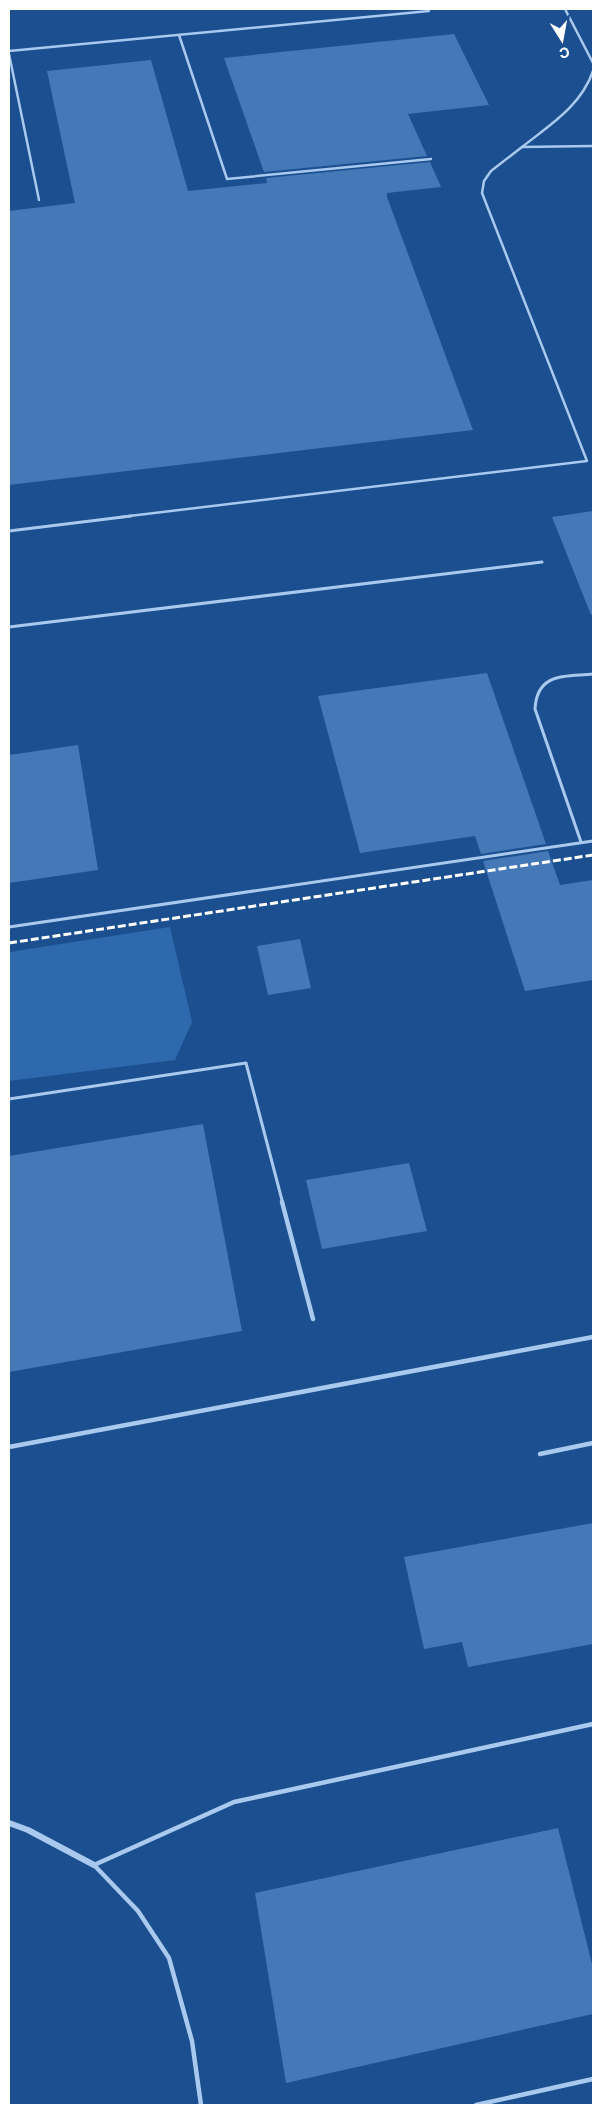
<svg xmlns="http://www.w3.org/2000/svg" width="602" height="2114" font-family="Inter,sans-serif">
	<rect width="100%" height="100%" fill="#1b4f8f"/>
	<polygon fill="#2e69ad" points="170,927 192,1022 175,1060 9,1081 9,952"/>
	<g fill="#4478b7">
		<polygon points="454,34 489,105 408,114 427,156 264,172 224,58"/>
		<polygon points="151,60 188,191 267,183 266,178 430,162 441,187 387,193 387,197 473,430 9,485 9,211 75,203 47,71"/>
		<polygon points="593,511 593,614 591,615 552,517"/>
		<polygon points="487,673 546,844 481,854 475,836 360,853 318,696"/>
		<polygon points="78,745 98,870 9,883 9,755"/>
		<polygon points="548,851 560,885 593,880 593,980 525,991 483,861"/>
		<polygon points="300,939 311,988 268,995 257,946"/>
		<polygon points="203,1124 242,1331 9,1372 9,1156"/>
		<polygon points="409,1163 427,1231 322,1249 306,1180"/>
		<polygon points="593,1523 593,1644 468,1667 462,1642 424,1649 404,1557"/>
		<polygon points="558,1828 593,1968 593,2014 286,2083 255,1893"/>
	</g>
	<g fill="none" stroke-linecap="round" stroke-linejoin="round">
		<g stroke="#a9c9ee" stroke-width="2.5">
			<polyline points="565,9 593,63"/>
			<polyline points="179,35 227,179 431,159"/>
			<polyline points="9,51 429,11"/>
			<polyline points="9,54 39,200"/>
			<path d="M 522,147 C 550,125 581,106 593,71"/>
			<polyline points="121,517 587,461 482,193 484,181 491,171 522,147 593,146"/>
		</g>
		<g stroke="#a9c9ee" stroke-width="3">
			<polyline points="9,531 131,516"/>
			<polyline points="9,627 542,562"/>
			<path d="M 581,842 L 535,709 C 537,672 565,677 593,674"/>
			<polyline points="9,927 593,841"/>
			<polyline points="9,1099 246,1063 283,1204"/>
		</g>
		<g stroke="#a9c9ee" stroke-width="4.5">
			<polyline points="282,1202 313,1319"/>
			<polyline points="9,1447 593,1337"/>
			<polyline points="540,1454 593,1443"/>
			<polyline points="201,2105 192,2041 169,1958 138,1911 94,1865 234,1802 593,1724"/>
			<polyline points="476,2105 593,2079"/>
		</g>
		<polyline stroke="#a9c9ee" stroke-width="6" points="9,1823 28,1830 94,1865"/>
		<polyline stroke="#fff" stroke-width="3" stroke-dasharray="8 3" stroke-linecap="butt" points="9,943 593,855"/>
	</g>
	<rect width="602" height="2114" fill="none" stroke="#ffffff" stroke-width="20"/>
	<g transform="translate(562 40) rotate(169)" stroke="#1b4f8f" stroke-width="4" paint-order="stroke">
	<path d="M0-4L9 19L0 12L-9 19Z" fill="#ffffff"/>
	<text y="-8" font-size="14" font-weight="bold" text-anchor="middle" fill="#ffffff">С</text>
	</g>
</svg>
